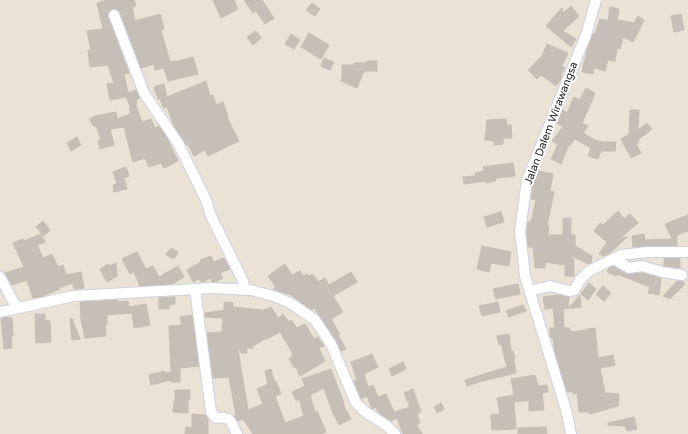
<svg xmlns="http://www.w3.org/2000/svg" width="688" height="434" font-family="'Varela Round',sans-serif">
	<rect width="100%" height="100%" fill="#ebe2d6"/>
	<g fill="#c5bfb7" stroke="#c5beb1">
		<polygon points="107,0 134,0 136,6 132,7 135,21 160,14 164,29 161,30 170,62 175,61 175,62 193,57 198,74 168,81 164,68 155,70 154,64 141,68 120,12 115,9 109,11 108,17 129,73 124,74 128,93 136,90 140,98 137,99 136,106 142,122 151,119 155,128 159,126 166,136 178,161 164,168 161,163 149,167 145,158 133,162 124,127 110,129 114,145 100,149 98,141 101,140 96,126 94,127 89,119 95,116 116,112 117,119 130,114 130,107 126,97 110,100 107,84 114,83 108,65 90,67 88,50 91,50 87,31 103,29 97,3"/>
		<polygon points="213,0 234,0 238,9 221,18"/>
		<polygon points="244,0 262,0 274,18 265,24 256,11 253,13"/>
		<polygon points="312,3 320,9 315,16 306,10"/>
		<polygon points="571,6 579,16 563,31 576,39 571,47 546,26 562,8 563,13"/>
		<polygon points="610,7 619,9 617,20 634,23 638,16 644,20 633,42 623,37 620,49 617,48 615,61 608,60 605,71 594,68 593,74 582,72 584,62 585,60 587,61 585,59 587,50 593,34 595,34 600,19 608,21"/>
		<polygon points="681,14 684,30 674,32 671,16"/>
		<polygon points="256,31 261,38 253,45 247,37"/>
		<polygon points="309,33 329,45 321,59 301,47"/>
		<polygon points="291,34 300,40 294,49 285,44"/>
		<polygon points="547,44 568,53 562,66 565,68 561,75 562,76 561,79 556,86 541,75 537,79 528,70 542,56"/>
		<polygon points="324,58 334,62 330,70 321,66"/>
		<polygon points="367,61 377,61 377,71 364,71 364,73 363,73 357,88 341,81 342,76 342,65 354,65 354,63 367,63"/>
		<polygon points="206,81 210,96 213,95 216,105 223,102 228,117 227,117 239,141 208,156 205,150 194,156 188,144 186,145 174,126 167,107 164,108 160,99 158,99 154,87 164,84 167,97"/>
		<polygon points="586,88 595,93 582,123 588,126 583,133 595,140 603,142 616,142 615,151 601,151 598,159 588,156 591,148 575,139 568,147 561,164 551,159 558,144 552,141 563,127 557,123 563,110 567,113 574,97 580,100"/>
		<polygon points="630,110 639,110 638,130 647,123 652,129 638,140 639,142 636,144 641,153 631,158 621,139 629,134"/>
		<polygon points="506,119 507,125 511,125 512,138 503,138 503,144 494,145 494,141 485,140 487,120"/>
		<polygon points="77,137 81,145 71,151 67,143"/>
		<polygon points="513,163 515,176 496,178 495,181 486,183 486,181 464,184 463,177 475,176 475,173 484,171 483,167"/>
		<polygon points="126,167 129,176 124,178 127,189 114,192 113,185 117,183 113,172"/>
		<polygon points="538,171 553,174 550,191 554,192 547,226 549,226 548,235 563,235 563,219 571,218 571,235 575,235 575,246 592,256 591,263 589,264 569,255 574,260 574,276 565,276 565,265 545,262 545,268 535,268 533,247 528,247 527,231 528,222 531,222 536,200 531,199 534,179"/>
		<polygon points="618,211 624,219 630,214 638,223 620,238 627,237 610,253 604,256 599,254 607,242 594,231 600,223 603,225"/>
		<polygon points="501,212 504,222 487,227 484,217"/>
		<polygon points="688,215 688,231 677,235 677,246 647,246 633,247 632,236 644,234 645,240 672,239 665,224"/>
		<polygon points="43,221 50,230 44,236 36,227"/>
		<polygon points="41,234 45,242 37,245 43,258 52,254 58,267 63,265 66,275 81,272 84,288 74,289 73,283 59,288 60,289 45,295 45,296 33,298 27,280 12,285 5,273 24,267 13,243 23,239 24,241"/>
		<polygon points="482,246 511,252 509,266 491,263 489,272 477,269"/>
		<polygon points="171,248 178,252 174,259 166,255"/>
		<polygon points="137,252 146,269 153,266 159,277 178,266 184,277 172,284 140,286 134,272 130,274 122,259"/>
		<polygon points="211,256 214,262 224,258 230,269 220,273 223,278 215,282 212,282 211,278 203,282 201,282 199,279 193,282 187,270 201,262 200,260"/>
		<polygon points="664,258 680,258 680,268 664,266"/>
		<polygon points="116,263 117,276 107,282 100,269 108,264 109,266"/>
		<polygon points="285,264 292,275 300,271 303,276 307,274 309,276 313,274 318,282 325,278 329,285 351,272 357,282 333,296 343,312 331,319 340,334 338,335 346,349 341,351 336,340 314,308 312,310 306,306 304,303 303,304 291,295 273,289 276,287 268,276"/>
		<polygon points="613,266 626,274 642,273 661,278 659,295 648,293 650,287 617,274 616,276 607,272 609,268"/>
		<polygon points="677,281 682,281 685,284 670,299 663,296"/>
		<polygon points="589,283 596,289 588,300 581,294"/>
		<polygon points="518,284 520,294 496,299 493,289"/>
		<polygon points="603,286 611,293 604,301 596,294"/>
		<polygon points="558,295 569,297 568,309 580,295 581,307 563,309 564,328 570,328 570,332 587,330 587,329 595,328 598,358 613,355 615,365 600,368 605,393 619,394 618,406 590,414 589,412 579,412 577,393 573,394 573,391 567,392 555,352 553,338 551,338 550,337 550,328 555,328 553,308 545,309 543,297"/>
		<polygon points="175,297 175,304 169,305 169,309 159,309 159,298"/>
		<polygon points="117,300 117,302 128,301 129,307 146,304 150,325 134,328 132,313 107,315 107,325 105,325 106,336 85,338 81,320 80,302"/>
		<polygon points="224,302 233,303 233,307 263,310 271,307 278,318 283,314 289,322 291,320 297,328 305,324 314,339 318,337 324,346 319,348 325,361 300,376 296,367 294,368 289,358 292,358 292,352 280,332 267,339 267,338 253,346 253,348 247,348 247,353 241,353 240,350 238,350 248,410 263,404 257,389 268,384 265,371 271,369 274,381 276,381 281,394 275,396 285,423 304,416 299,399 296,401 292,392 305,386 302,379 331,369 344,403 343,404 351,419 339,425 332,411 324,388 310,395 315,412 317,411 326,432 321,434 253,434 243,419 238,421 234,416 236,415 229,377 213,378 207,333 222,332 223,318 205,317 205,313 224,310"/>
		<polygon points="498,302 500,312 482,316 479,306"/>
		<polygon points="523,305 526,311 509,317 506,311"/>
		<polygon points="35,314 45,314 45,321 50,320 51,342 36,343"/>
		<polygon points="192,315 199,366 180,368 180,382 171,382 171,380 151,385 149,375 164,371 164,373 170,372 171,371 169,326 182,325 180,317"/>
		<polygon points="8,317 9,318 12,318 13,336 11,336 12,348 4,349 1,318"/>
		<polygon points="72,318 80,339 72,340 70,319"/>
		<polygon points="509,334 511,351 513,351 515,358 514,359 516,373 479,382 467,386 465,380 507,367 501,344 499,345 497,336"/>
		<polygon points="372,354 378,367 364,374 368,387 373,385 378,397 386,394 394,412 410,407 404,393 413,389 421,412 417,414 420,423 417,425 422,434 403,434 397,418 390,421 378,412 376,407 372,409 367,396 361,399 354,381 357,380 351,362"/>
		<polygon points="403,362 406,369 392,376 389,369"/>
		<polygon points="535,375 538,386 547,385 548,392 542,393 544,410 529,411 529,400 514,402 516,429 492,430 491,415 500,414 497,398 514,395 511,379"/>
		<polygon points="175,390 190,390 190,399 188,399 188,413 173,412 174,401 175,401"/>
		<polygon points="441,403 444,409 437,413 434,407"/>
		<polygon points="192,414 205,415 208,419 208,434 185,434 186,427 192,428"/>
		<polygon points="634,417 637,429 627,431 625,426 608,425 608,423"/>
		<polygon points="546,427 547,434 518,434 518,428"/>
	</g>
	<g fill="none" stroke-linecap="round" stroke-linejoin="round">
		<g stroke="#ccd0e1" stroke-width="12">
			<g id="minor">
				<polyline points="114,15 144,93 178,143 206,200 211,216 243,281 245,290"/>
				<polyline points="614,259 629,268 642,266 662,272 682,275"/>
				<polyline points="0,277 14,303 19,308 73,296 213,288 251,290 276,297 290,303 315,320 331,344 356,403 364,411 387,426 395,434"/>
				<path d="M 195,289 L 211,412 L 216,418 C 232,416 230,421 237,434"/>
				<polyline points="530,291 550,286 569,291 575,290 579,281 589,271 621,255 647,252 688,252"/>
				<polyline points="0,312 19,308"/>
				<polyline points="571,434 567,413 525,276 520,231 527,180 586,35 596,0"/>
			</g>
		</g>
		<use href="#minor" stroke="#fff" stroke-width="10"/>
	</g>
	<g text-anchor="middle" dominant-baseline="central" stroke-width="4" stroke-linejoin="round" paint-order="stroke">
		<g font-size="11" fill="#262626" stroke="#fff">
			<text transform="translate(551 123) rotate(-69)">Jalan Dalem Wirawangsa</text>
		</g>
	</g>
</svg>
